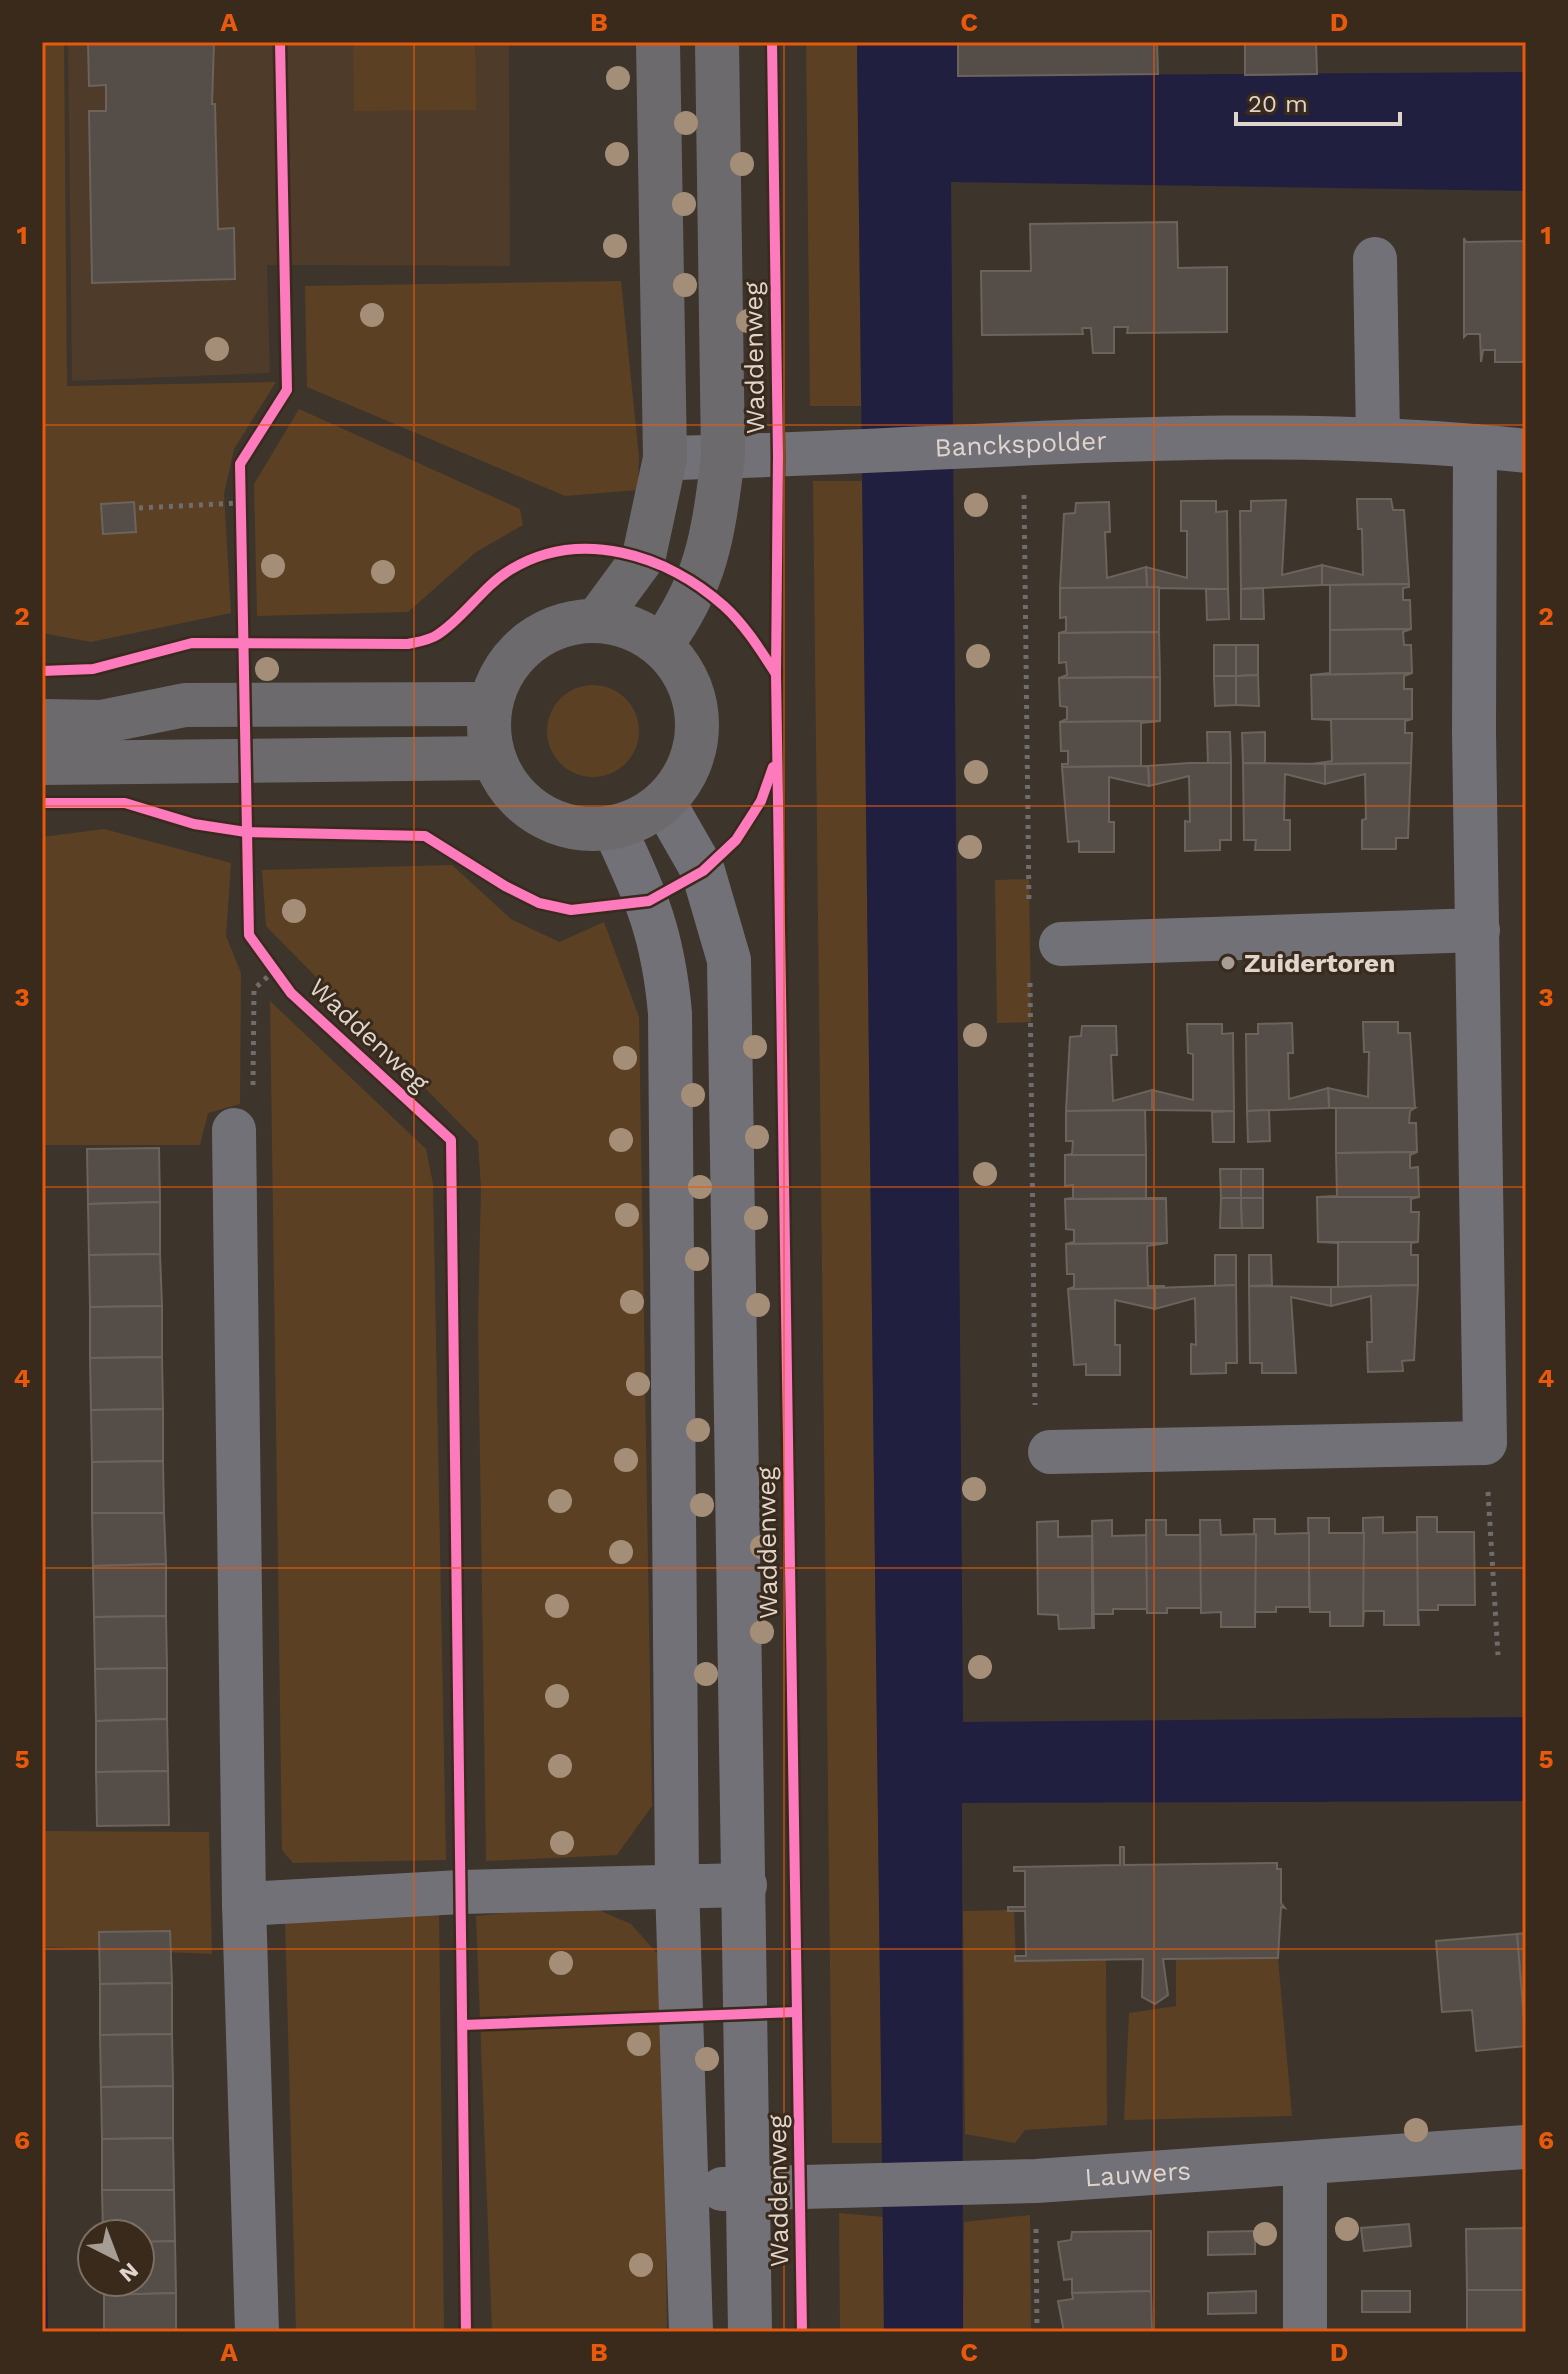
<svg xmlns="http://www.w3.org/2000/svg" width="1568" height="2374" font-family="'Work Sans',sans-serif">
	<rect width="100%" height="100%" fill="#3d342c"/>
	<polygon fill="#4e3b29" points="68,42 509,42 510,266 267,265 270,373 72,381"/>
	<g fill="#5c4023">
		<polygon points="42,42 64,42 67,386 276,382 234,449 224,494 231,613 91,642 42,633"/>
		<polygon points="353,42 475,42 476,110 354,111"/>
		<polygon points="806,42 857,42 861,406 810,406"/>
		<polygon points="621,281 639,457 638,490 565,496 307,387 305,286"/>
		<polygon points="299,409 520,509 523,525 476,552 408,612 257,616 254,484"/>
		<polygon points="813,481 862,481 882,2143 832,2143"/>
		<circle cx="593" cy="731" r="46"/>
		<polygon points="104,829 231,863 226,936 241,973 240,1104 208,1113 200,1145 42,1145 42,837"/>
		<polygon points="452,865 511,919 559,942 604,922 639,1017 652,1806 617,1855 486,1861 478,1323 481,1187 478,1142 266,926 262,870"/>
		<polygon points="1029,879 1031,1022 997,1023 995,880"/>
		<polygon points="270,1001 426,1149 433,1184 446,1860 293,1863 282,1850"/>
		<polygon points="42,1831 209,1832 212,1954 42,1947"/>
		<polygon points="585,1904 631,1924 662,1959 667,2332 492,2332 476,1916"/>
		<polygon points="439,1910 444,2332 296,2332 285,1919"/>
		<polygon points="1014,1910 1016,1961 1106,1960 1107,2125 1025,2130 1015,2143 965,2134 963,1911"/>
		<polygon points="1278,1958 1292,2116 1124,2120 1129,2013 1176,2006 1176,1959"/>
		<polygon points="839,2213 883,2217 884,2332 840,2332"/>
		<polygon points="1030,2215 1031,2332 963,2332 964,2222"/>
	</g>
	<g fill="#201f40">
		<polygon points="857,42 957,42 959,76 1526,72 1526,191 951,182 963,1722 1526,1717 1526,1801 962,1803 963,2332 884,2332"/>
		<polygon points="42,1928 48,2332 42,2332"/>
	</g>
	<g fill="#554d47" stroke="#6b635c" stroke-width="2">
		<polygon points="88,42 214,42 212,104 215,104 218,229 234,228 235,279 92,283 89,111 106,111 106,85 89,86"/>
		<polygon points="958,42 1157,42 1158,74 958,76"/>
		<polygon points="1245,42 1316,42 1317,74 1245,75"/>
		<polygon points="1177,222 1178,268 1227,267 1227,332 1127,333 1128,327 1114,327 1114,353 1093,353 1091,328 1082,328 1083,334 982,335 981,271 1031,271 1030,224"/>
		<polygon points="1464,238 1466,242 1523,241 1525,238 1526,362 1495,362 1495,350 1483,350 1481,362 1480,334 1467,334 1464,337"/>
		<polygon points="1357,499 1391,499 1393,510 1404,510 1409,584 1322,585 1322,565 1363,575 1362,529 1358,529"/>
		<polygon points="1286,500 1282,575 1322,565 1322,585 1241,589 1240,511 1251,511 1251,501"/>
		<polygon points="1181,501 1216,501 1216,512 1227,511 1228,589 1147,588 1146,567 1187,578 1187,531 1181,531"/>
		<polygon points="134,502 136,532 103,534 101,504"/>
		<polygon points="1109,502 1110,532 1105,532 1107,578 1146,567 1147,588 1060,588 1064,514 1075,513 1076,503"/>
		<polygon points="1409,584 1409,587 1403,588 1403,600 1410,600 1411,629 1330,630 1330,585"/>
		<polygon points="1159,587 1159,632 1059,633 1066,631 1066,617 1060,618 1060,588"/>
		<polygon points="1263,588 1264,619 1241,619 1241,589"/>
		<polygon points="1206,589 1228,589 1229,619 1207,620"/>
		<polygon points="1411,629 1403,632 1404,645 1411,645 1412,673 1311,675 1330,673 1330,630"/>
		<polygon points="1159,632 1160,677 1059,678 1067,675 1066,662 1059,663 1059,633"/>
		<rect x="1214" y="645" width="22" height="31"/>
		<polygon points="1236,645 1258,645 1258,675 1236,676"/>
		<polygon points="1412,673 1404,676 1404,689 1412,689 1412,719 1312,719 1311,675"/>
		<polygon points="1258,675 1259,706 1236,705 1236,676"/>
		<polygon points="1214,676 1236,676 1236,705 1215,706"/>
		<polygon points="1160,677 1160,721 1060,722 1067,719 1067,707 1060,706 1059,678"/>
		<polygon points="1312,719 1412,719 1405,721 1405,733 1412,733 1411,763 1312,764 1332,761 1331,720"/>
		<polygon points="1160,721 1141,723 1141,766 1062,767 1062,764 1068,764 1068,751 1061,751 1060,722"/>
		<polygon points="1207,732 1230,732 1231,763 1208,763"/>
		<polygon points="1265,732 1265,763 1243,763 1242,733"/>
		<polygon points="1189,763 1231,763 1231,840 1220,840 1220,850 1185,851 1185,821 1190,822 1189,776 1149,786 1148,766"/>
		<polygon points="1243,763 1325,764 1325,784 1285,774 1284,820 1290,820 1290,850 1255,850 1256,840 1244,840"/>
		<polygon points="1411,763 1408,838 1396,838 1396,849 1362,849 1362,820 1366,819 1365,774 1325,784 1325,764"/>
		<polygon points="1148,766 1149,786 1109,777 1109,822 1114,822 1114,852 1079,852 1079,841 1068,842 1062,767"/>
		<polygon points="1363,1022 1398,1022 1398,1033 1410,1033 1415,1108 1329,1108 1328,1088 1368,1097 1369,1052 1364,1052"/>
		<polygon points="1292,1023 1293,1053 1288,1053 1289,1099 1328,1088 1329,1108 1247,1111 1246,1034 1258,1034 1258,1024"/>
		<polygon points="1187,1024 1222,1024 1222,1034 1233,1033 1234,1111 1152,1110 1152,1090 1193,1100 1193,1054 1188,1053"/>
		<polygon points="1082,1026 1116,1026 1117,1055 1111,1055 1113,1101 1152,1090 1152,1110 1066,1111 1070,1037 1081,1036"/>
		<polygon points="1336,1108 1415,1108 1410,1111 1409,1123 1416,1123 1417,1152 1336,1153"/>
		<polygon points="1145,1110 1146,1155 1065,1155 1072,1154 1073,1141 1066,1141 1066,1111"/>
		<polygon points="1269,1110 1270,1141 1248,1142 1247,1111"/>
		<polygon points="1234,1111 1234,1142 1213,1142 1212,1112"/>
		<polygon points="159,1148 160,1202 88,1204 87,1149"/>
		<polygon points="1417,1152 1410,1155 1410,1168 1418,1167 1419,1197 1317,1197 1337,1196 1336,1153"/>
		<polygon points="1065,1155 1146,1155 1146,1198 1167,1198 1065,1199 1073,1198 1073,1185 1065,1186"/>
		<polygon points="1220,1169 1241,1169 1241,1198 1221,1198"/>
		<rect x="1241" y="1169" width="22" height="29"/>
		<polygon points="1317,1197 1419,1197 1411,1199 1411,1212 1419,1212 1418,1242 1318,1242"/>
		<polygon points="1221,1198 1241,1198 1242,1228 1220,1228"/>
		<polygon points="1241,1198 1263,1198 1263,1228 1242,1228"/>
		<polygon points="1065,1199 1166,1199 1167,1243 1066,1244 1074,1242 1074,1230 1066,1229"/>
		<polygon points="160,1202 160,1254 89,1255 88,1204"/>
		<polygon points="1318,1242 1418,1242 1411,1243 1411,1255 1418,1255 1418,1285 1338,1287 1338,1243"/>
		<polygon points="1167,1243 1147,1246 1148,1286 1164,1286 1164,1289 1068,1289 1074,1287 1074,1274 1067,1274 1066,1244"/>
		<polygon points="160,1254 162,1306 90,1307 89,1255"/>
		<polygon points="1215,1255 1236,1255 1236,1285 1215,1286"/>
		<polygon points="1249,1255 1271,1255 1272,1285 1249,1286"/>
		<polygon points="1236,1285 1237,1363 1226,1363 1226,1373 1191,1374 1191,1344 1196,1345 1195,1298 1155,1309 1155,1288"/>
		<polygon points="1418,1285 1414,1360 1402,1361 1403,1371 1368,1372 1367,1342 1372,1342 1371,1296 1331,1306 1331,1287"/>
		<polygon points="1249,1286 1331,1287 1331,1306 1291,1297 1296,1373 1262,1373 1262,1363 1250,1363"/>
		<polygon points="1155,1288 1155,1309 1115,1300 1115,1345 1120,1345 1120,1375 1086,1375 1086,1364 1074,1365 1068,1289"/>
		<polygon points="162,1306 162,1357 90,1358 90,1307"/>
		<polygon points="162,1357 163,1409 91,1410 90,1358"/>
		<polygon points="163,1409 163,1461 92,1462 91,1410"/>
		<polygon points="163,1461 164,1513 92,1513 92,1462"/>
		<polygon points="92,1513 164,1513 166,1564 93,1566"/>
		<polygon points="1383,1517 1383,1533 1418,1532 1418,1625 1384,1625 1384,1611 1364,1611 1363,1626 1363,1518"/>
		<polygon points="1417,1517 1437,1517 1437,1532 1474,1532 1475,1605 1438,1605 1438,1610 1418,1610 1419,1625 1418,1625"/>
		<polygon points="1308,1518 1329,1518 1329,1533 1364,1533 1363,1626 1330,1626 1330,1612 1310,1612"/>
		<polygon points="1254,1519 1275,1519 1275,1534 1309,1533 1309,1607 1276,1607 1276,1612 1255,1612 1255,1627"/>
		<polygon points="1112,1520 1112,1536 1147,1535 1147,1613 1147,1609 1113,1609 1113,1614 1093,1614 1094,1629 1092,1521"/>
		<polygon points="1146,1520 1166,1520 1166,1535 1201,1535 1201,1608 1167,1608 1167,1613 1147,1613"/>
		<polygon points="1200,1520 1220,1520 1221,1535 1256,1534 1255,1627 1221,1627 1221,1612 1201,1613"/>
		<polygon points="1058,1521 1058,1537 1092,1536 1092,1628 1059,1629 1058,1615 1038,1614 1037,1522"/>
		<polygon points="166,1564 166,1616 94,1617 93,1566"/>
		<polygon points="166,1616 167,1668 95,1669 94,1617"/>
		<polygon points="167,1668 167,1719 96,1721 95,1669"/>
		<polygon points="167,1719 168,1771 96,1772 96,1721"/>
		<polygon points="168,1771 169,1825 97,1826 96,1772"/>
		<polygon points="1120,1847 1124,1847 1124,1865 1277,1863 1277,1869 1281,1869 1281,1903 1285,1908 1281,1907 1278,1958 1163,1959 1168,1995 1155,2004 1142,1997 1143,1959 1015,1961 1015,1956 1026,1956 1025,1911 1008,1911 1008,1907 1025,1907 1025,1871 1014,1871 1014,1867 1120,1865"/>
		<polygon points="170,1931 172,1983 100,1984 99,1932"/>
		<polygon points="1526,1933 1526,2044 1517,1934"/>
		<polygon points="1517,1934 1526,2046 1476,2051 1472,2010 1442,2012 1436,1941"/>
		<polygon points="172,1983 172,2034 100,2035 100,1984"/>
		<polygon points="172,2034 173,2086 101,2087 100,2035"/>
		<polygon points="173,2086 173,2138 102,2139 101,2087"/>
		<polygon points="173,2138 174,2190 102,2190 102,2139"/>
		<polygon points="102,2190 174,2190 175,2241 140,2242 140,2234 103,2234"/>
		<polygon points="1409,2224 1411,2246 1364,2251 1361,2228"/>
		<polygon points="1526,2228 1526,2290 1467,2290 1466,2229"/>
		<polygon points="1151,2231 1151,2291 1072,2293 1072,2279 1064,2280 1058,2242 1071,2240 1072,2232"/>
		<polygon points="1255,2231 1255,2254 1208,2255 1208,2232"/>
		<polygon points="175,2241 176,2293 104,2295 104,2282 140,2282 140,2242"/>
		<rect x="1467" y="2290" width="59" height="42"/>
		<polygon points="1151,2291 1152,2332 1064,2332 1058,2301 1073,2299 1072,2293"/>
		<polygon points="1256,2291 1256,2313 1208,2314 1208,2293"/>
		<rect x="1362" y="2291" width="48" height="21"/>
		<polygon points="176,2293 176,2332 104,2332 104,2295"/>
	</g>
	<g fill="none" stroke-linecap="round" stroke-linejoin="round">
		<g stroke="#6f6c6d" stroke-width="5" stroke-dasharray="4 6" stroke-linecap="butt">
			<polyline points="1024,495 1029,905"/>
			<polyline points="139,508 240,503"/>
			<polyline points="1030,983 1035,1405"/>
			<polyline points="253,1085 254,989 274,971"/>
			<polyline points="1488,1492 1498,1655"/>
			<polyline points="1036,2229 1037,2332"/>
		</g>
		<g stroke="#737178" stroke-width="44">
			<polyline points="1375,259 1378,437"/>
			<path id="s1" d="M 665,458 C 952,453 1240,419 1526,451"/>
			<polyline points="664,803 703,871 729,960 750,2332"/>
			<path d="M 614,828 C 647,898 663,935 670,1013 L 677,1885 L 691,2332"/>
			<polyline points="1061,944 1478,930"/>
			<polyline points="234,1130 244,1904 257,2332"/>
			<polyline points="1050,1452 1485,1443 1474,733 1475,446"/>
			<polyline points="244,1904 461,1892 745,1885"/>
			<polyline points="1305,2164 1305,2332"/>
			<path id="s2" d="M 722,2189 L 1036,2181 L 1526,2147"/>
		</g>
		<g stroke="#6d6a6e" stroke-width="44">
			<polyline points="597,620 644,556 665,458 658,42"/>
			<circle cx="593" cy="725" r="104"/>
			<path d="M 661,645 C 708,581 713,534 723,457 L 717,42"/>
			<polyline points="42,721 101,722 185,705 490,704"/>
			<polyline points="42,763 494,758"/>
		</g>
		<g stroke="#392a1c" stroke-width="15">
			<g id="cycleway">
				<polyline points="280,42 287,390 240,464 249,935 291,993 451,1140 466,2332"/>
				<polyline points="772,42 778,456 776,674 802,2332"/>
				<path d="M 42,671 L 93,669 L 192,643 L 408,644 C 417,642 430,640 437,635 C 464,618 482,587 510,570 C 580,527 667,555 724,606 C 745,625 761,651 776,674"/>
				<polyline points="42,803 125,803 194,824 246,832 425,836 505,886 539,903 571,910 649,901 703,871 736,840 761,801 773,767"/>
				<polyline points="463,2025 797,2012"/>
			</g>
		</g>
		<use href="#cycleway" stroke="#fd7abc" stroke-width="10"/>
	</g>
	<g fill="#a58e78">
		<circle cx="618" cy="78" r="12"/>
		<circle cx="686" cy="123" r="12"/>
		<circle cx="617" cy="154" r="12"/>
		<circle cx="742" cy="164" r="12"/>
		<circle cx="684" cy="204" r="12"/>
		<circle cx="615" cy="246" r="12"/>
		<circle cx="685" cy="285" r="12"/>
		<circle cx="372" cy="315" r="12"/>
		<circle cx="748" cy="321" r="12"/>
		<circle cx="217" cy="349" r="12"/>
		<circle cx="976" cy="505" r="12"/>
		<circle cx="273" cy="566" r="12"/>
		<circle cx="383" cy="572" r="12"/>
		<circle cx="978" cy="656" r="12"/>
		<circle cx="267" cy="669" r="12"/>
		<circle cx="976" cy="772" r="12"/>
		<circle cx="970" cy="847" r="12"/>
		<circle cx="294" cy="911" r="12"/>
		<circle cx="975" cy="1035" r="12"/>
		<circle cx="755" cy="1047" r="12"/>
		<circle cx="625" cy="1058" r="12"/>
		<circle cx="693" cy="1095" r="12"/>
		<circle cx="757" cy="1137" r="12"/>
		<circle cx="621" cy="1140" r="12"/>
		<circle cx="985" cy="1174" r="12"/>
		<circle cx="700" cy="1187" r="12"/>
		<circle cx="627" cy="1215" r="12"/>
		<circle cx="756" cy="1218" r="12"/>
		<circle cx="697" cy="1259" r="12"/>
		<circle cx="632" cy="1302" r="12"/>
		<circle cx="758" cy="1305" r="12"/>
		<circle cx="638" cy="1384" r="12"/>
		<circle cx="698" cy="1430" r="12"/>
		<circle cx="626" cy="1460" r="12"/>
		<circle cx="974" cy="1489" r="12"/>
		<circle cx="560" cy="1501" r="12"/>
		<circle cx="702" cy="1505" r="12"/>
		<circle cx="762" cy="1547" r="12"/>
		<circle cx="621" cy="1552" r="12"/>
		<circle cx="557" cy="1606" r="12"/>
		<circle cx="762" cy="1632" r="12"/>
		<circle cx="980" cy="1667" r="12"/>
		<circle cx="706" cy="1674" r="12"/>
		<circle cx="557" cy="1696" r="12"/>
		<circle cx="560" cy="1766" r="12"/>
		<circle cx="562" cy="1843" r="12"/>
		<circle cx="561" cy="1963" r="12"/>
		<circle cx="639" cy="2044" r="12"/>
		<circle cx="707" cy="2059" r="12"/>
		<circle cx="1416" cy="2130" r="12"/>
		<circle cx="1347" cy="2229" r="12"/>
		<circle cx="1265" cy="2234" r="12"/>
		<circle cx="641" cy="2265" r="12"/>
	</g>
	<path fill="none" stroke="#e8590c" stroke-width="2" stroke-opacity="0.55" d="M 414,42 L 414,2332M 784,42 L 784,2332M 1154,42 L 1154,2332M 42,425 L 1526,425M 42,806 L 1526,806M 42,1187 L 1526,1187M 42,1568 L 1526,1568M 42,1949 L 1526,1949"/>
	<circle fill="#a69d94" stroke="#392a1c" stroke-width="3" cx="1228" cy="963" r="8"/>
	<g text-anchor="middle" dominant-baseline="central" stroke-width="6" stroke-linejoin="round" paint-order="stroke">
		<g font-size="26" fill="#dfd5cc" stroke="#392a1c">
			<text transform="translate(754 358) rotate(-91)">Waddenweg</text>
			<text stroke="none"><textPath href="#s1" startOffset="356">Banckspolder</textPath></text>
			<text transform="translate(369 1035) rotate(43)">Waddenweg</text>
			<text transform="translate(767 1543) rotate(-91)">Waddenweg</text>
			<text stroke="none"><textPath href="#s2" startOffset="416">Lauwers</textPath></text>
			<text transform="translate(778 2191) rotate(-91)">Waddenweg</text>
		</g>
		<g font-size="26" font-weight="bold" fill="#dfd5cc" stroke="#392a1c" text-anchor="start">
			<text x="1244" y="963">Zuidertoren</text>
		</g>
	</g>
	<rect width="1568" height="2374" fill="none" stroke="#392a1c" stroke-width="88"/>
	<g transform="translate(116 2258) rotate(138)"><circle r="38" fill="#392a1c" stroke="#7b6e62" stroke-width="2"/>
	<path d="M0-6L14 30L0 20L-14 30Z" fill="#a69d94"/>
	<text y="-12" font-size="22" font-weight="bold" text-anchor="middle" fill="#dfd5cc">N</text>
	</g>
	<path d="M1236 112v12h164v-12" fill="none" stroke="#dfd5cc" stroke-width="4"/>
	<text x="1248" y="112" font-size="24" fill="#dfd5cc" stroke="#392a1c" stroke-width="6" paint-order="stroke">20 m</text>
	<rect x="44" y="44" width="1480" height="2286" fill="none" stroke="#e8590c" stroke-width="3"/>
	<g font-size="26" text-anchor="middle" font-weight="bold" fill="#e8590c">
		<text x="229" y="31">A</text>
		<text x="599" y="31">B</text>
		<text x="969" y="31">C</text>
		<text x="1339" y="31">D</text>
		<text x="22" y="244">1</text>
		<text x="1546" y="244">1</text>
		<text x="22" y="625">2</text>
		<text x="1546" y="625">2</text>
		<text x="22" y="1006">3</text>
		<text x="1546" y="1006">3</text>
		<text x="22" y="1387">4</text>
		<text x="1546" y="1387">4</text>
		<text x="22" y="1768">5</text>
		<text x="1546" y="1768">5</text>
		<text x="22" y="2149">6</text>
		<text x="1546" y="2149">6</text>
		<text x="229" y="2361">A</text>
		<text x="599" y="2361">B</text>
		<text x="969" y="2361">C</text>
		<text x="1339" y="2361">D</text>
	</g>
</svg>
